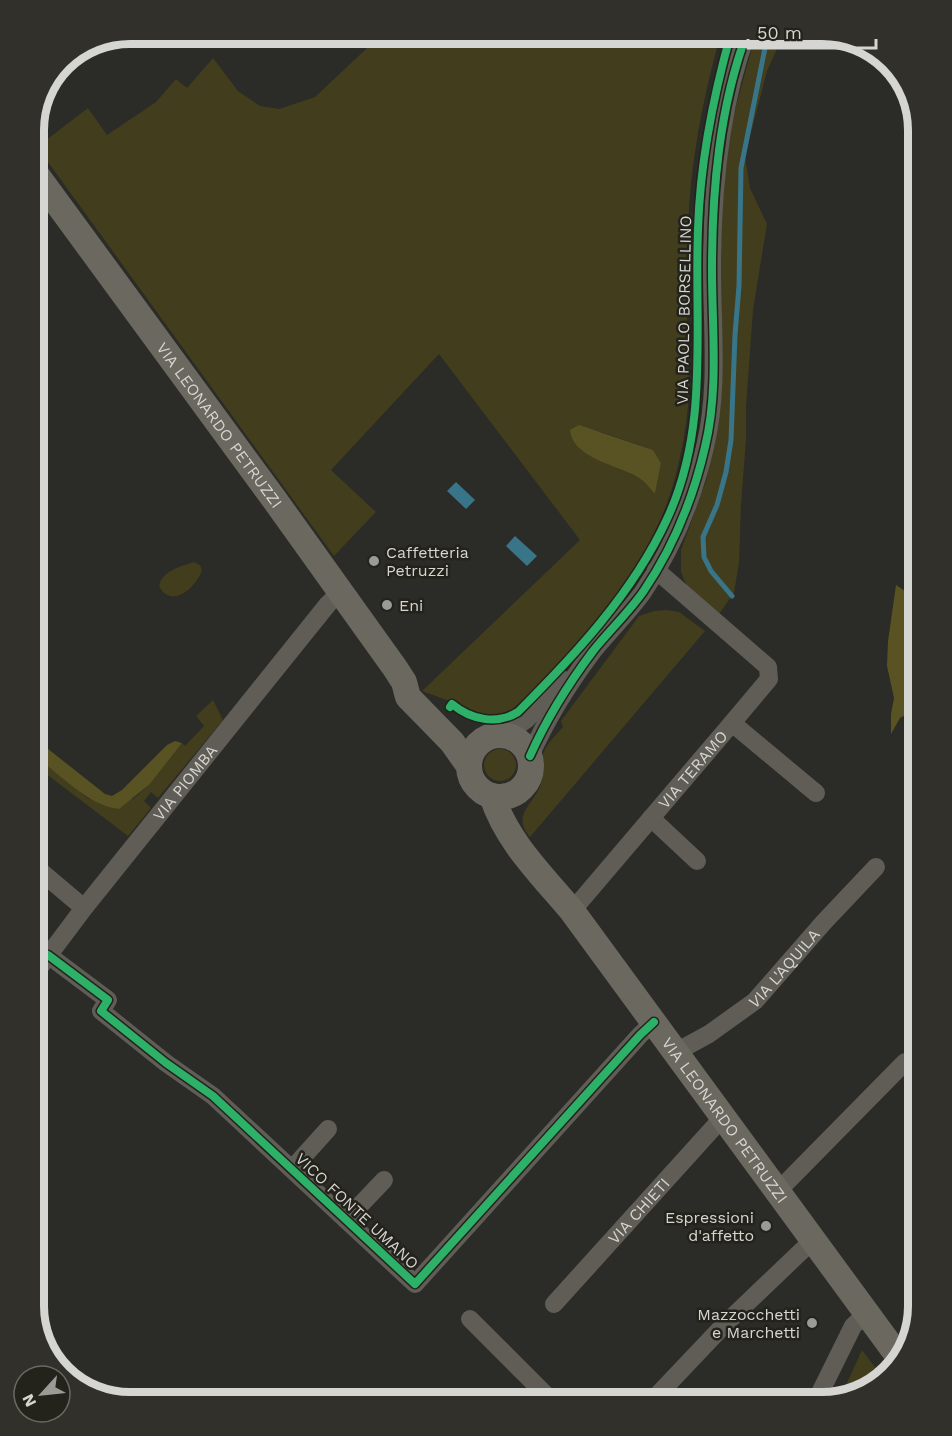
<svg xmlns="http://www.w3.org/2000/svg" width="952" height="1436" font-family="'Work Sans',sans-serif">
	<rect width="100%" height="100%" fill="#2b2b27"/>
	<g fill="#423d1d" fill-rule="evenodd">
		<path d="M 383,33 L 721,33 C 703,97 690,163 688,230 C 687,266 687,302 687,338 C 688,361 690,384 688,406 C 686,430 681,455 675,478 C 651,569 575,654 506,715 L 478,715 L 464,710 L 455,703 L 422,691 L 580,540 L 439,354 L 331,470 L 376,512 L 334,556 L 37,147 L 88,108 L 107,135 L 156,102 L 176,79 L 187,88 L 213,58 L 238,91 L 260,106 L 279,109 L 315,97 ZM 601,432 L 653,450 L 661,463 L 655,494 L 643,480 L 580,449 Z"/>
		<polygon points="756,33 784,33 767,71 745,156 750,188 767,224 753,310 746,407 746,439 741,505 739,563 734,593 716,618 688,589 681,572 681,550 706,481 715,437 723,176 732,121"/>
		<path d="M 194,562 L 200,565 L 202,570 C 197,587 171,610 159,586 C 162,571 181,566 194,562 Z"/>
		<path d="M 667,610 L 679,612 L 705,631 L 530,837 C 512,816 531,806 540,787 C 545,776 539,764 543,754 C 546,744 556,735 563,727 L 561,721 L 639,616 L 654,611 Z"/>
		<polygon points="213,700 223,720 158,798 151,792 144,801 151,808 128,836 33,764 33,754 89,799 133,799 150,784 182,743 185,746 204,726 196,716"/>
		<circle cx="500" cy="765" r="16"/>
		<polygon points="862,1350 883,1378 870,1390 840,1398"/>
	</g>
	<g fill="#595222">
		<path d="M 579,425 L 653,450 L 661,463 L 655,494 C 651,490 647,484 642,480 C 622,465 573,460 570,430 Z"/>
		<polygon points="896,585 914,597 919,636 919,719 907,714 900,718 891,734 891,714 894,698 887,666 888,641"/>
		<path d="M 33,737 L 105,794 L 112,796 L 122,790 L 167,745 L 175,741 L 182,743 L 150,784 L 119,809 C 87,805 64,777 38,759 L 33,754 Z"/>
	</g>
	<g fill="#397588">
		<polygon points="456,482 475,500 466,509 447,491"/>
		<polygon points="515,536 537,556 527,566 506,546"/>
	</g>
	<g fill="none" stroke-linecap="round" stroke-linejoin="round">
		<polyline stroke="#397588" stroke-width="5" points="732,596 711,571 704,557 703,537 717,505 726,472 731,440 735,335 739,286 741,168 768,33"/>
		<g stroke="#5f5d56" stroke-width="18">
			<polyline points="656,570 768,667 769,679 732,723"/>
			<polyline points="504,735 527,719 565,680"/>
			<path d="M 530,756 C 546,720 569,683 593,651 C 609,631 628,613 643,592 C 673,548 693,499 705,447 C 719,389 712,329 712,270 C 712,191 719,108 747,33"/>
			<polyline points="651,818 697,861"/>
			<polyline points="33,865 84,908"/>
			<path id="s1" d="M 572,911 L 732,723 L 816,793"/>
			<polyline points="48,955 108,1000 101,1011 166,1063 213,1096 415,1284 640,1035 654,1022"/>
			<path id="s2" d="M 33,976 L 84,908 L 328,604 L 340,592"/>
			<path id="s3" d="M 676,1052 L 709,1034 L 755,1001 L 824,922 L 876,867"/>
			<polyline points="292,1169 328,1129"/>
			<polyline points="778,1191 905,1062"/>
			<polyline points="346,1220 384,1180"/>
			<path id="s4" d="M 554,1304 L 724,1116"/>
			<polyline points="470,1319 554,1403"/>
			<polyline points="43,1345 49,1348 54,1359 53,1362"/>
			<polyline points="650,1403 724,1325 813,1240"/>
			<polyline points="815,1403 853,1326 867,1313"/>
		</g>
		<g stroke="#6a685f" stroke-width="26">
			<path id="s5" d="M 33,170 L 274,499 L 395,668 L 404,682 L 408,697 L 452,742 L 469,766"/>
			<circle cx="500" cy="766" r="31"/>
			<path id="s6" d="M 492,796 C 507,842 541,874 572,911 L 901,1360"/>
		</g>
		<g stroke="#23221b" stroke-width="11">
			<g id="cycleway">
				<path d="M 450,707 L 452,704 C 471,720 497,725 518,712 C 575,655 633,593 667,519 C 710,427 694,327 698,229 C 700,162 713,97 731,33"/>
				<path d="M 530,756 C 546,720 569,683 593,651 C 609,631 628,613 643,592 C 673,548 693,499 705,447 C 719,389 712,329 712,270 C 712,191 719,108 747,33"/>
				<polyline points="48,955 108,1000 101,1011 166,1063 213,1096 415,1284 640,1035 654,1022"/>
			</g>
		</g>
		<use href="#cycleway" stroke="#2db169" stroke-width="8"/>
	</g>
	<g fill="#9a9a96" stroke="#23221b" stroke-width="2">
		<circle cx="374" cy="561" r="6"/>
		<circle cx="387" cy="605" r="6"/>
		<circle cx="766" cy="1226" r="6"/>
		<circle cx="812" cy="1323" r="6"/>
	</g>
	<g text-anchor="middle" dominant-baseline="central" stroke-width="5" stroke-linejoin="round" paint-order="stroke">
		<g font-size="16" fill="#d5d5d1" stroke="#23221b">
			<text transform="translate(684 310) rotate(-89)">VIA PAOLO BORSELLINO</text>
			<text stroke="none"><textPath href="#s5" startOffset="316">VIA LEONARDO PETRUZZI</textPath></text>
			<text stroke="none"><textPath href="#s1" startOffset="186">VIA TERAMO</textPath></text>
			<text stroke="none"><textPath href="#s2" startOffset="246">VIA PIOMBA</textPath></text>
			<text stroke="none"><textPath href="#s3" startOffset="138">VIA L'AQUILA</textPath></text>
			<text stroke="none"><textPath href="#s6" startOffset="400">VIA LEONARDO PETRUZZI</textPath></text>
			<text stroke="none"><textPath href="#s4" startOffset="126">VIA CHIETI</textPath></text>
			<text transform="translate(357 1211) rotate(43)">VICO FONTE UMANO</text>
		</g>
		<g font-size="16" fill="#d5d5d1" stroke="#23221b" text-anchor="start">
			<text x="386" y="552">Caffetteria<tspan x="386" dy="18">Petruzzi</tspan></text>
			<text x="399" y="605">Eni</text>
			<text x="754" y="1217" text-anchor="end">Espressioni<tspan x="754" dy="18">d'affetto</tspan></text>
			<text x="800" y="1314" text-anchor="end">Mazzocchetti<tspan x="800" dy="18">e Marchetti</tspan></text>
		</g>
	</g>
	<path d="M0 0H952V1436H0ZM130 44H822A86 86 0 0 1 908 130V1306A86 86 0 0 1 822 1392H130A86 86 0 0 1 44 1306V130A86 86 0 0 1 130 44Z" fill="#31302a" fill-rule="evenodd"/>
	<path fill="none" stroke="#d5d5d1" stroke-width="8" d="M130 44H822A86 86 0 0 1 908 130V1306A86 86 0 0 1 822 1392H130A86 86 0 0 1 44 1306V130A86 86 0 0 1 130 44Z"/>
	<g transform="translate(42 1394) rotate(243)"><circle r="28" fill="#23221b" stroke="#6a6a64" stroke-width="1.5"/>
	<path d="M0-4.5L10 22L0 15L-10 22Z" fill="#9a9a96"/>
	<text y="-9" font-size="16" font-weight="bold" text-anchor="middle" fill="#d5d5d1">N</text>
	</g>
	<path d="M748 39v9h128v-9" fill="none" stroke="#d5d5d1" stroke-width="3"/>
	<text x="757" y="39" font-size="18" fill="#d5d5d1" stroke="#23221b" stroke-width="4.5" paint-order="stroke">50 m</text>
</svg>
